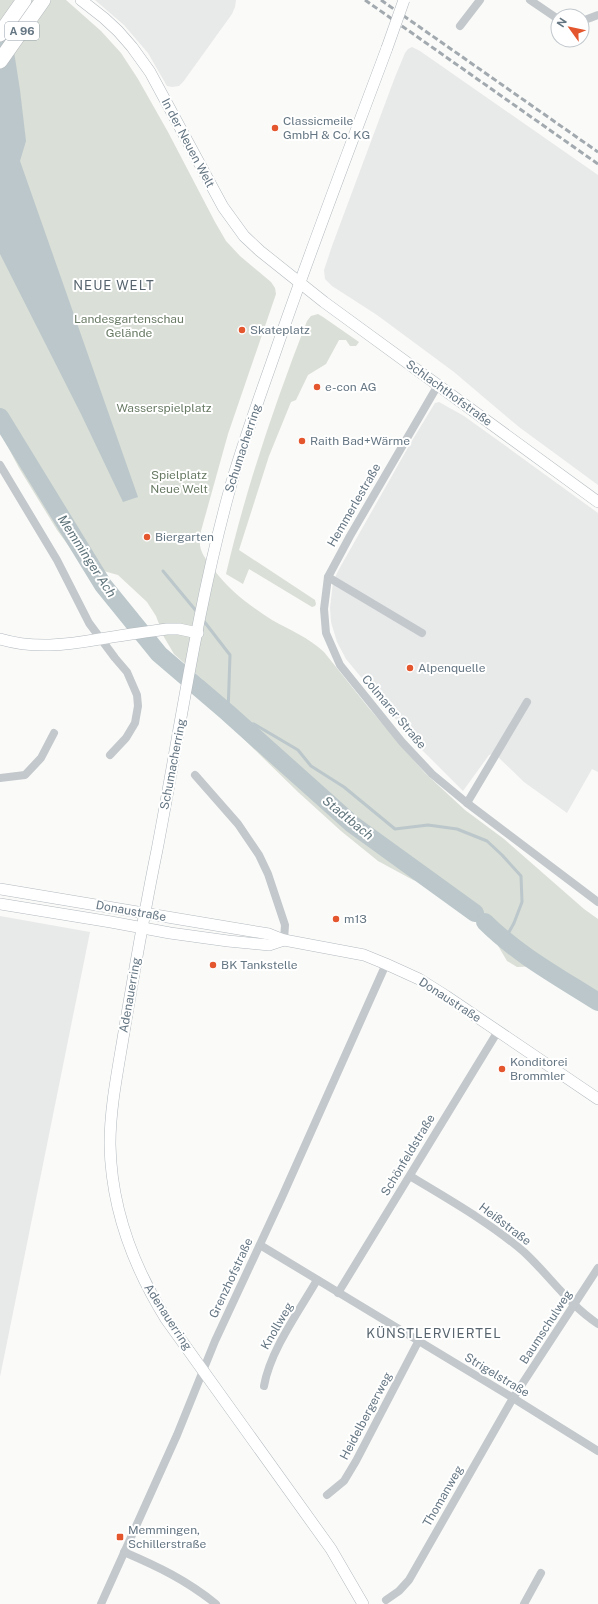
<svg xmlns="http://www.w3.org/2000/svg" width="598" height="1604" font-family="'Public Sans',sans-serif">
	<rect width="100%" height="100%" fill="#fafaf8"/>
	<g fill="#e8e9e9">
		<polygon points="95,0 236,0 235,7 232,14 183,82 179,86 172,87 167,86 148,53 124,25"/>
		<polygon points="412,47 420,51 598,175 598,485 519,427 454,372 377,315 332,286 325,279 324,270 332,246 395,77 405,53 408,49"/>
		<polygon points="439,402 464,416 503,444 598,513 598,772 592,769 567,813 524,782 496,755 493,754 489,755 463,791 418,746 346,659 337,642 331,622 330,608 333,582 338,571 410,444 435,403"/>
		<polygon points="0,916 90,932 0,1377"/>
	</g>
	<g fill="#dadfd7">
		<path d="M 0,0 L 66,0 L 101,31 L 121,53 L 138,79 L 168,132 L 215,222 L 226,241 L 240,256 L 271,282 L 275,288 L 276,294 L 228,434 L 201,531 C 197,550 203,555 214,570 C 230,591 250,606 272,620 C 290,630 309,638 324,652 L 368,707 L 425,773 L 465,810 L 504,839 L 584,909 L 598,919 L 598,1009 L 541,966 L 517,967 L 507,961 L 497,944 L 469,912 L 428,885 L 413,880 L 378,861 L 341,831 L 298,792 L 212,708 L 207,698 L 203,680 L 174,654 L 164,637 L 156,616 L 147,602 L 118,575 L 100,570 L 79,560 L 57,530 L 19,468 L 0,432 Z"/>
		<path d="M 318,314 L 323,317 L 359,342 L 356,346 L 350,346 L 346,340 L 339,340 L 326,364 L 308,375 L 296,400 L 291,402 L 269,456 L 239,550 L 315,600 L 316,604 L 315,606 L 312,607 L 249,569 L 243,584 L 226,574 C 246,488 275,403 307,321 L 311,316 Z"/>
	</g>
	<polygon fill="#bbc7cb" points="0,25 12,39 20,90 26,141 20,161 138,497 123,502 81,414 0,254"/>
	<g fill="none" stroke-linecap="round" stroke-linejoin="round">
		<g stroke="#bbc7cb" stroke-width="3">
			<polyline points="163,571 197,612"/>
			<polyline points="203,620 230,655 228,713"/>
			<polyline points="241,724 254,724 298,750 311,766 344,787 395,829 428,825 457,829 487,841 502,855 521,876 522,902 514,923 504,941"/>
		</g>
		<g stroke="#bbc7cb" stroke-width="18">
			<polyline points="0,417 103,585 159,654 228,713 352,824 475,913"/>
			<path d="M 485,922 C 518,955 559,977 598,1002"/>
		</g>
		<g stroke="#b3babf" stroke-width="12">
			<g id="secondary">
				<polyline points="81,0 104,18 118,31 132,47 150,72 223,207 244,236 260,251 324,302 598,502"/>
				<path d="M 0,639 C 34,649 66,645 100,639 C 123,635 145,632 167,629 L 179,629 L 198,633"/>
				<polyline points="0,889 269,934 284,940 364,955 386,964 419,979 446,996 598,1099"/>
				<polyline points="0,904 111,922 170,933 228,941 269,945 284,940"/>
				<path d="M 363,1604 L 331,1549 L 166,1319 C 133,1266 111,1208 110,1144 C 110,1105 119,1065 125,1026 C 135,967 145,908 157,850 C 180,730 197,609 229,492 C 242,445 259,399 275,353 C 310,251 349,150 387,48"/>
			</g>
		</g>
		<g stroke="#b4b9bd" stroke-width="16">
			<g id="highway">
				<polyline points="0,34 24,0"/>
				<polyline points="0,61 43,0"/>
			</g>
		</g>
		<g stroke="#c3c8cc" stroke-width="8">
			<polyline points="530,0 558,19"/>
			<polyline points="582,21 598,15"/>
			<polyline points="460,26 480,0"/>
			<polyline points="438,385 350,536 328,577 324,609 326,633 340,665 402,742 432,774 467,803 598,902"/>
			<polyline points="0,465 57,560 89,623 115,658 127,672 137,695 138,706 135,723 126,738 110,755"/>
			<polyline points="328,577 422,633"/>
			<polyline points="195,775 238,824 259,855 268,874 285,925 284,940"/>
			<polyline points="0,778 25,775 41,758 54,733"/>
			<polyline points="467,803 527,702"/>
			<path d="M 410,1176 C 448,1199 489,1222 524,1252 C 549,1275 569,1305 598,1324"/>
			<polyline points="260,1245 513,1398 598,1451"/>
			<polyline points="338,1293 498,1031"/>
			<path d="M 264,1386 C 270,1351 299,1311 317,1280"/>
			<polyline points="327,1495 344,1481 356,1461 418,1342"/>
			<path d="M 124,1552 C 159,1567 186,1580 216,1604"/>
			<polyline points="386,1600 399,1591 409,1580 513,1398 598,1268"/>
			<polyline points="101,1604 177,1435 215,1341 282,1197 386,964"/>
			<polyline points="524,1604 541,1573"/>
		</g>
		<use href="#secondary" stroke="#fff" stroke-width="11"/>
		<use href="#highway" stroke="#fff" stroke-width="15"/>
		<g stroke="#a2aab0" stroke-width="3" stroke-dasharray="6 3" stroke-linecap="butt">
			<polyline points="365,0 598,164"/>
			<polyline points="381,0 598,152"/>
		</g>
		<g stroke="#b3babf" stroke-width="12" stroke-linecap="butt">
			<polyline id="secondary-bridge" points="387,48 404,0"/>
		</g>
		<use href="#secondary-bridge" stroke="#fff" stroke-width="11"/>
	</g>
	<g fill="#e4572e" stroke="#fff" stroke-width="1.5">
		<circle cx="275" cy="128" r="4"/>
		<circle cx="242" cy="330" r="4"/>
		<circle cx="317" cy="387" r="4"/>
		<circle cx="302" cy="441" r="4"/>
		<circle cx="147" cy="537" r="4"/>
		<circle cx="410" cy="668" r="4"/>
		<circle cx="336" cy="919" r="4"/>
		<circle cx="213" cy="965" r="4"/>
		<circle cx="502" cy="1069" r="4"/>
		<rect x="116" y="1533" width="8" height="8" rx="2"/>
	</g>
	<g text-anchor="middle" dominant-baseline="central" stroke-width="4" stroke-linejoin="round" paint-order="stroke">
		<rect fill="#fff" stroke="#939fa8" stroke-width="1" x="5" y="22" width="34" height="18" rx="3"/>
		<g font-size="11" font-weight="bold" fill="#657683">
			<text x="22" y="31">A 96</text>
		</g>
		<g font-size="12" fill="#657683" stroke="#fff" text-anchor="start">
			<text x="283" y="121">Classicmeile<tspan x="283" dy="14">GmbH &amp; Co. KG</tspan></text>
			<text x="250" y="330">Skateplatz</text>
			<text x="325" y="387">e-con AG</text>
			<text x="310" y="441">Raith Bad+Wärme</text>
			<text x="155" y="537">Biergarten</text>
			<text x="418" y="668">Alpenquelle</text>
			<text x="344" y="919">m13</text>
			<text x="221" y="965">BK Tankstelle</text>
			<text x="510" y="1062">Konditorei<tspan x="510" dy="14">Brommler</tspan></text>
			<text x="128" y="1530">Memmingen,<tspan x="128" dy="14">Schillerstraße</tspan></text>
		</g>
		<g font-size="12" fill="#657683" stroke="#fff">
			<text transform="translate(188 143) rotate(62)">In der Neuen Welt</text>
			<text transform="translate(449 393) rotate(36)">Schlachthofstraße</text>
			<text transform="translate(243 448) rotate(-72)">Schumacherring</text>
			<text transform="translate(354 505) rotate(-60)">Hemmerlestraße</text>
			<text transform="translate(394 712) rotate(50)">Colmarer Straße</text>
			<text transform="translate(173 764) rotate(-79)">Schumacherring</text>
			<text transform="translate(131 911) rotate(10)">Donaustraße</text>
			<text transform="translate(130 995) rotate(-80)">Adenauerring</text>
			<text transform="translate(450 1000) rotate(33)">Donaustraße</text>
			<text transform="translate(408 1155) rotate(-59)">Schönfeldstraße</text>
			<text transform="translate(505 1224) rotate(37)">Heißstraße</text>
			<text transform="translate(231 1278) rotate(-65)">Grenzhofstraße</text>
			<text transform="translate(168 1317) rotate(57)">Adenauerring</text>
			<text transform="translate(277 1326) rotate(-60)">Knollweg</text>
			<text transform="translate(546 1327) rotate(-57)">Baumschulweg</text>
			<text transform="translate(497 1375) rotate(31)">Strigelstraße</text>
			<text transform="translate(366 1416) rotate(-62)">Heidelbergerweg</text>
			<text transform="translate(443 1496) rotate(-60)">Thomanweg</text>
		</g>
		<g font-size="12" fill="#687a64" stroke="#fff">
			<text x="129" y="319">Landesgartenschau<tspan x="129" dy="14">Gelände</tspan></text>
			<text x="164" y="408">Wasserspielplatz</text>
			<text x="179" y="475">Spielplatz<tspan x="179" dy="14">Neue Welt</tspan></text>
		</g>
		<g font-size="13" letter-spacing="1" fill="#57646e" stroke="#fff">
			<text x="114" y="285">NEUE WELT</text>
			<text x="434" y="1333">KÜNSTLERVIERTEL</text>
		</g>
		<g font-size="13" font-style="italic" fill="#60757c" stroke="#fff">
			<text transform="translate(87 556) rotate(57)">Memminger Ach</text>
			<text transform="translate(348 818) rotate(39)">Stadtbach</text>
		</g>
	</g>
	<g transform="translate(570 28) rotate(303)"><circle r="19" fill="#ffffff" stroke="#c1c8cd"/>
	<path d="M0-3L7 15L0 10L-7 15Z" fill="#e4572e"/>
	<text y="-6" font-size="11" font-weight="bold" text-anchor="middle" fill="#657683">N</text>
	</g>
</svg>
